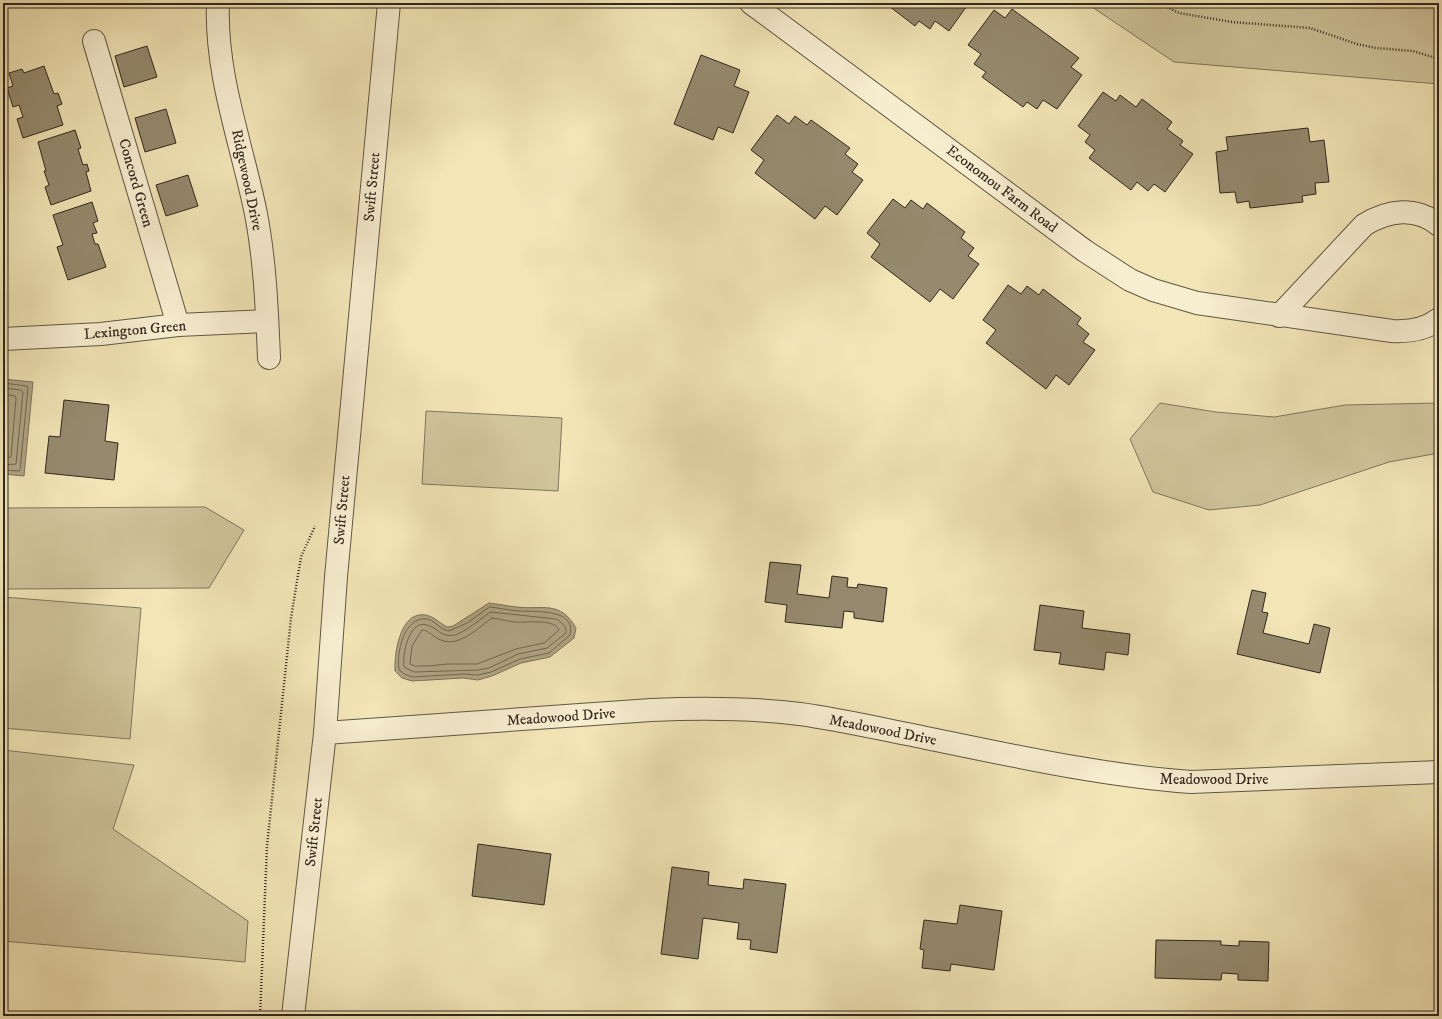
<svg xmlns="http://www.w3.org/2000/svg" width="1442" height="1019" font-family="'IM FELL DW Pica',serif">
	<rect width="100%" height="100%" fill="#f2e5b6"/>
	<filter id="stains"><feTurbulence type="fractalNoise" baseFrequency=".005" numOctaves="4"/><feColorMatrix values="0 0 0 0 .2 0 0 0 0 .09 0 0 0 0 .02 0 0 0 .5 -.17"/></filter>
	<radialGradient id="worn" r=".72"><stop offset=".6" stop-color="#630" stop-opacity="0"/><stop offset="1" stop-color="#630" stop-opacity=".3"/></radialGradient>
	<g fill="#d1c59c" stroke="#81765e">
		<polygon points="1086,3 1439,3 1439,84 1174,62"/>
		<polygon points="1160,403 1216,412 1274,417 1345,405 1439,403 1439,453 1389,462 1260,505 1209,510 1153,492 1130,439"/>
		<polygon points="426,411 562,418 558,491 422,484"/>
		<polygon points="205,507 244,530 209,588 3,589 3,508"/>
		<polygon points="3,597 141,608 130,739 3,728"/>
		<polygon points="3,750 134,765 113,829 248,921 245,962 3,941"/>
	</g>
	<g fill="#b0a483" stroke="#7d725b">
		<polygon points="3,379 33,382 24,476 3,474"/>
		<path d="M 489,603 C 498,604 507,606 517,607 C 543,610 560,600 576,628 L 574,638 L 550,657 L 521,663 L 492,676 L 478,680 L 463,678 L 412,681 L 402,678 L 395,671 C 394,656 399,618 419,615 C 431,613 438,622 447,627 L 453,626 Z"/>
	</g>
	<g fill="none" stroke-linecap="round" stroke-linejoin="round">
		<g stroke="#706651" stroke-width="1">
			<polyline points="3,383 27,386 28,388 20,470 19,471 3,470"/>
			<polyline points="3,388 21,390 23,392 16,464 3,465"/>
			<polyline points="3,394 15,396 16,398 11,457 3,459"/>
			<path d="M 490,607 C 499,608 508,610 518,611 C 534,612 577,608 570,635 L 549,653 L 520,659 L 491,672 L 478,675 L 463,674 L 413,677 L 404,674 L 399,670 C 396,653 404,616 427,619 C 436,621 440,630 449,631 L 467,623 Z"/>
			<path d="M 491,612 L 556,619 C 561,622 567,626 566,633 L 547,648 L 518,654 L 489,668 L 478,670 L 414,672 L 404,667 C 402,655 409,619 427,625 C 438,628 441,638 455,635 C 464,632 473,625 481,619 C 485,617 487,613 491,612 Z"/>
			<path d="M 492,618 C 500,619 507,621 514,622 C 526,623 554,618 559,630 L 544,643 L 516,649 L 477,664 L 447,664 L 429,666 L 415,666 L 410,664 L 412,646 L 422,630 C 429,630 434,638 441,640 C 459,648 479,627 492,618 Z"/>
		</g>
	</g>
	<g fill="#958a6e" stroke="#31271f">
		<polygon points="885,3 969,3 949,31 935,21 930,29 919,21 915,26"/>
		<polygon points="1012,9 1079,58 1071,67 1082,75 1057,109 1043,100 1037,109 1027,102 1023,107 982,77 986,72 974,64 981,54 968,45 994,10 1005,18"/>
		<polygon points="147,46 157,77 124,87 115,56"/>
		<polygon points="701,55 740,70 734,86 749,92 733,133 718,127 713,140 674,124"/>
		<polygon points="44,66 54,94 58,93 62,104 57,106 63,125 23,138 17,119 23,117 19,105 13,107 7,88 13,86 9,73 22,69 24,73"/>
		<polygon points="1103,92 1116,101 1120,95 1136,107 1142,99 1172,122 1167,129 1183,141 1180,145 1193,154 1165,192 1154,184 1148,191 1137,182 1131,190 1089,158 1095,150 1085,142 1090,135 1078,126"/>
		<polygon points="166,109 176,143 145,152 135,118"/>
		<polygon points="777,115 789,124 795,116 807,125 811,120 850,148 845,154 858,164 852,172 863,180 837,215 825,206 815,219 755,173 764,160 751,150"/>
		<polygon points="1308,128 1310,142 1324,140 1329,182 1315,183 1316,194 1302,196 1303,202 1250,208 1249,201 1237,203 1235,192 1220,193 1216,152 1228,150 1226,137"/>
		<polygon points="75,130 81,148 78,149 83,165 87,164 89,171 86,172 91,191 51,205 45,187 49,185 44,171 46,171 38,142"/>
		<polygon points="188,175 198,206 166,216 156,185"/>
		<polygon points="893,199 905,208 911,200 923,209 927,203 965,232 961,238 974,248 968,256 979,264 953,299 940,289 930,302 871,257 880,244 867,233"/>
		<polygon points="92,202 98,221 93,223 97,233 92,234 95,244 98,244 106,267 68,280 57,247 63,245 53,215"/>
		<polygon points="1008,285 1021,294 1027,286 1039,295 1043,289 1081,318 1077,324 1089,334 1083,342 1095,350 1069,385 1056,375 1046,389 986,343 996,330 983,320"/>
		<polygon points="64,400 109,405 105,441 118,443 114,480 45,473 49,436 60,437"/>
		<polygon points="770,562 801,565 797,594 829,598 832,576 848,578 847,587 857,588 858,584 887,588 883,622 854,618 854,612 844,611 842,628 785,622 787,605 765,602"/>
		<polygon points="1252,590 1266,593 1262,612 1268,613 1263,633 1309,644 1314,624 1330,628 1320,673 1237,654"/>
		<polygon points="1040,605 1084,611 1082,628 1130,634 1128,655 1106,652 1104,670 1059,664 1061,653 1034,650"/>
		<polygon points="478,844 551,854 544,905 472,896"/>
		<polygon points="672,867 709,872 708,885 743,889 744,879 786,884 777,953 750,949 751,940 737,939 739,923 703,918 698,959 661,954"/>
		<polygon points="960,905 1002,911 994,970 951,964 950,971 922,968 924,950 920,949 924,920 957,924"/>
		<polygon points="1156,940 1221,941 1221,945 1239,946 1239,941 1269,942 1268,981 1238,980 1238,974 1222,973 1221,980 1155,978"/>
	</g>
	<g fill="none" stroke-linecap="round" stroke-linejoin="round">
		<g stroke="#615645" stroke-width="24">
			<g id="minor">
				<path d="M 218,3 C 215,75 242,144 256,214 C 265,261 267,310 269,358"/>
				<path d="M 751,3 L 1085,251 L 1130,280 L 1153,290 L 1197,303 L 1392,331 C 1409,332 1425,330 1439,319"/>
				<polyline points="94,41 178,325"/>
				<path d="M 1279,316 L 1364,225 C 1388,210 1416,206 1439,225"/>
				<polyline points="3,339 101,334 178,325 267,321"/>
				<path d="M 325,733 L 651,710 C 700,708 752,708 800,714 C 836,719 872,727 907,734 C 1001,753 1095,775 1191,782 L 1439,772"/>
				<polyline points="293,1016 325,733 336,577 389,3"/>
			</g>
		</g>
		<g stroke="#31271f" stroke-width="2.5" stroke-dasharray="1 2" stroke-linecap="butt">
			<polyline points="1159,3 1179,13 1232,22 1310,28 1357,44 1376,48 1413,51 1439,59"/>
			<polyline points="260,1016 267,846 291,618 301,557 315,526"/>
		</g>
		<use href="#minor" stroke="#f7eed0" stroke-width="22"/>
	</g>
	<g text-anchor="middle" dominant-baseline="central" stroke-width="3" stroke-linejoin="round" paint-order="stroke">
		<g font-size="15" fill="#31271f" stroke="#f7eed0">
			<text transform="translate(247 180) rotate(78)">Ridgewood Drive</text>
			<text transform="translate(136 183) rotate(74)">Concord Green</text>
			<text transform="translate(372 187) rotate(-85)">Swift Street</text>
			<text transform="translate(1002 189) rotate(37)">Economou Farm Road</text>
			<text transform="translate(135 330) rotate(-5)">Lexington Green</text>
			<text transform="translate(342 510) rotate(-85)">Swift Street</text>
			<text transform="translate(561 717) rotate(-4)">Meadowood Drive</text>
			<text transform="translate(883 730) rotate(11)">Meadowood Drive</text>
			<text x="1214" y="779">Meadowood Drive</text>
			<text transform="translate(314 832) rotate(-84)">Swift Street</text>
		</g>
	</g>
	<rect width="1442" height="1019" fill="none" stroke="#f2e5b6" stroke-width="16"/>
	<rect x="4" y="4" width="1434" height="1011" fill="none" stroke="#31271f" stroke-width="2"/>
	<rect x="8" y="8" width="1426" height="1003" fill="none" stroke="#31271f"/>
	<rect width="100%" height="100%" filter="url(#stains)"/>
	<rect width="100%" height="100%" fill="url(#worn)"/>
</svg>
